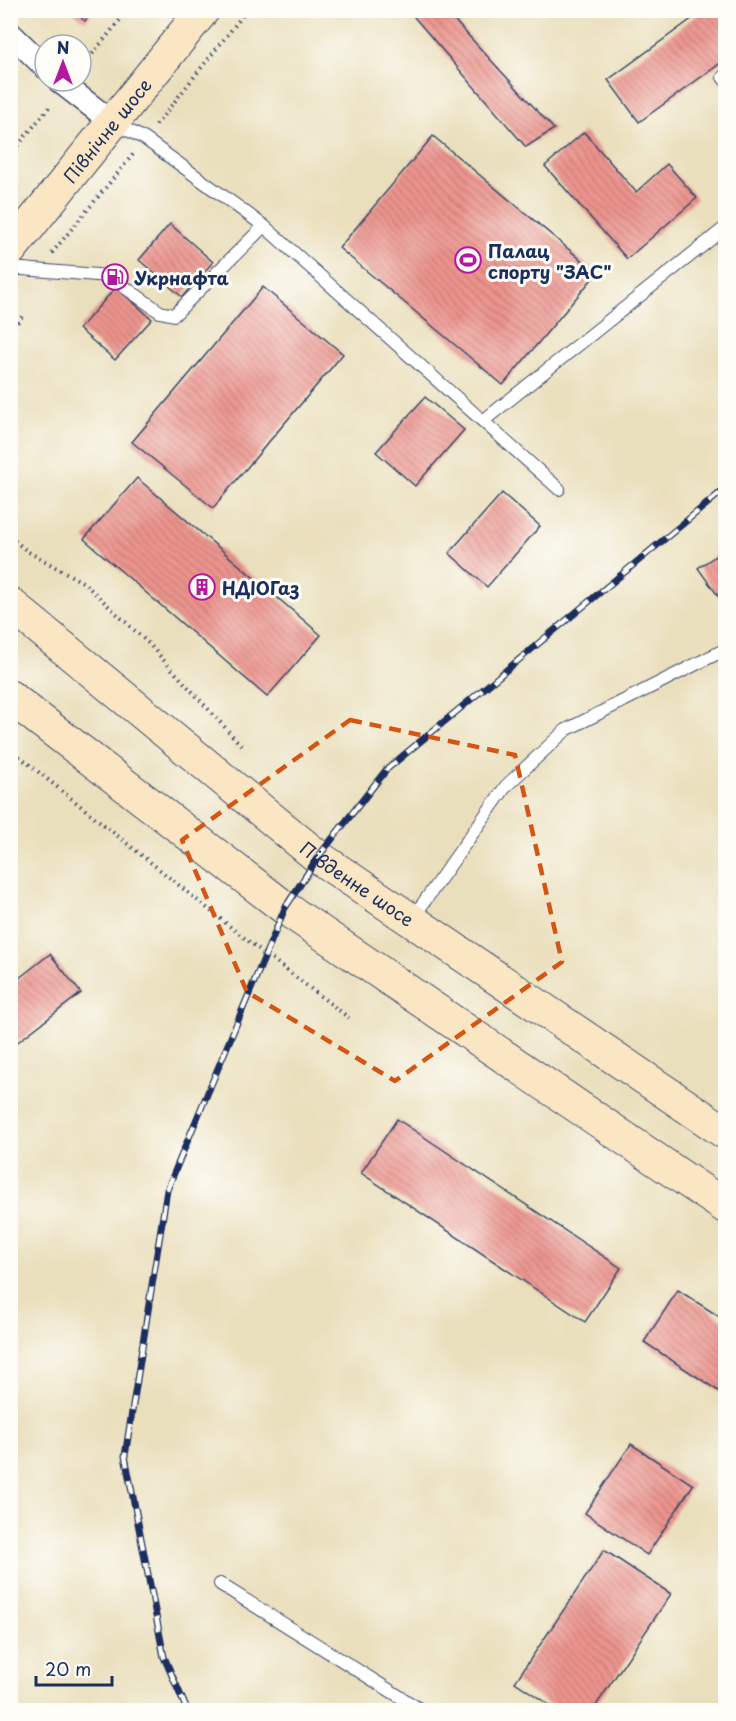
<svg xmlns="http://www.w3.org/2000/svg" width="736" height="1721" font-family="'Playpen Sans',sans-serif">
	<defs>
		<pattern id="building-back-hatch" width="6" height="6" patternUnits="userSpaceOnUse" patternTransform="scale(1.5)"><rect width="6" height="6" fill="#ed948d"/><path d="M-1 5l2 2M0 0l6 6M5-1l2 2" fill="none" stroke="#bf7976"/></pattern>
	</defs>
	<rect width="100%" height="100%" fill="#fdfcf7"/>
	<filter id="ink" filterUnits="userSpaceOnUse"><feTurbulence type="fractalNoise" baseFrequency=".0167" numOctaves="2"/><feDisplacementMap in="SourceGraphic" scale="12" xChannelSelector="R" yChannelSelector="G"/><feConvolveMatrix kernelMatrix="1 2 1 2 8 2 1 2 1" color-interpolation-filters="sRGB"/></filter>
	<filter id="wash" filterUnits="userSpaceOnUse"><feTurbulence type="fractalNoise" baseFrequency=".008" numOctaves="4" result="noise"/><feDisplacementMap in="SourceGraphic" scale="24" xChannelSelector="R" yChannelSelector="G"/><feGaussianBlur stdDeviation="1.35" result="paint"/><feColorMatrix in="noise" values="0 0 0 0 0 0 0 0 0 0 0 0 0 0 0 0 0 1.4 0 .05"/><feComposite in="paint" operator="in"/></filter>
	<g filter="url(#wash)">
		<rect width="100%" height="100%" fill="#eadfbc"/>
		<g id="blocks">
			<g fill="url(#building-back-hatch)">
				<polygon points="71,10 94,10 85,21"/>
				<polygon points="408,10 445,10 554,129 526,147"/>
				<polygon points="704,10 726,10 726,59 639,122 608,80"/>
				<polygon points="584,132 636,192 667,164 697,198 627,259 545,166"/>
				<polygon points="433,136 597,273 503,385 339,248"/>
				<polygon points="170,224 213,262 182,297 139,260"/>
				<polygon points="116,287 152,319 115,360 79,329"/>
				<polygon points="263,287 343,354 213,508 132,442"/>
				<polygon points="425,397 464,430 415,486 376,452"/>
				<polygon points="137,478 321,635 267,697 84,539"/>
				<polygon points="502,493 540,526 487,587 449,553"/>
				<polygon points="726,549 726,607 698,568"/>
				<polygon points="50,954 81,993 10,1048 10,985"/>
				<polygon points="397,1119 621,1268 585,1322 361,1173"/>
				<polygon points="678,1290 726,1321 726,1396 644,1342"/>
				<polygon points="631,1444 693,1485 647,1555 585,1513"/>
				<polygon points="604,1550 671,1594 593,1710 557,1710 515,1682"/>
			</g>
		</g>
	</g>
	<g filter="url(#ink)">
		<use href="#blocks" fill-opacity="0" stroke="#3a496c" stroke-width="1.5"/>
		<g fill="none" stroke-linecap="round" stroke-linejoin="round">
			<g stroke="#3a496c" stroke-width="14">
				<g id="lane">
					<polyline points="723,77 726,81"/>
					<polyline points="114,123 145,139 264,226 559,489"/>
					<polyline points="10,268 109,276 160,312 174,315 264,226"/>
					<polyline points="483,421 726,227"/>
					<polyline points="412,919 506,786 566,730 726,649"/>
					<polyline points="220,1584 421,1710"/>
				</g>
			</g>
			<g stroke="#3a496c" stroke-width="25">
				<g id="street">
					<polyline points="10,33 45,67"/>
					<polyline points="59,81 112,122"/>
				</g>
			</g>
			<g stroke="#3a496c" stroke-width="35">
				<g id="secondary">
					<path id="s1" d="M 10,250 L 203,10"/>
					<path id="s2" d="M 10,604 L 318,857 L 726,1133"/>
					<polyline points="10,697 285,908 726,1207"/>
				</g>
			</g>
			<g stroke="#3a496c" stroke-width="4" stroke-dasharray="1.5 4.5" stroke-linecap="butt">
				<polyline points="81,68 128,10"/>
				<polyline points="156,125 247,10"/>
				<polyline points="10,155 51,105"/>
				<polyline points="52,253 135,152"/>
				<polyline points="10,332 24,314"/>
				<polyline points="10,537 27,551 84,583 149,644 241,745"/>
				<polyline points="10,749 243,937 349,1018"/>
			</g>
			<use href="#lane" stroke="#fff" stroke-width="12"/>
			<use href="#street" stroke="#fff" stroke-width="22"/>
			<use href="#secondary" stroke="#fbe6c4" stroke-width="33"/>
			<g stroke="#1b2f5e" stroke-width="7">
				<polyline id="rail" points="187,1710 164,1657 125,1456 167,1190 285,908 318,857 387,769 726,488"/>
			</g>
			<use href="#rail" stroke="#fdfcf7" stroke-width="4.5" stroke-dasharray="14" stroke-linecap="butt"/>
		</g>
	</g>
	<path fill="none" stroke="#d45514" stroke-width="4.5" stroke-dasharray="12 8" stroke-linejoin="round" d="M 350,720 L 515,755 L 562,962 L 395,1081 L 247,992 L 182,840 Z"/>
	<defs>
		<g id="stadium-ring" transform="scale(1.35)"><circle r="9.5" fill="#fdfcf7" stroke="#b5179e" stroke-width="1.5"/><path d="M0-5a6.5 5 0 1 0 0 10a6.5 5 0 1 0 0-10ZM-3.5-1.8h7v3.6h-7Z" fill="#b5179e"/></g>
		<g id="fuel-ring" transform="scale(1.35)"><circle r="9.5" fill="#fdfcf7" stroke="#b5179e" stroke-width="1.5"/><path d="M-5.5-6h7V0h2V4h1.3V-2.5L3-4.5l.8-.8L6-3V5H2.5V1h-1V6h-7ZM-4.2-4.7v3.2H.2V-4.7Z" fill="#b5179e"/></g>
		<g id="building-ring" transform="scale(1.35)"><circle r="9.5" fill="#fdfcf7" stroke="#b5179e" stroke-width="1.5"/><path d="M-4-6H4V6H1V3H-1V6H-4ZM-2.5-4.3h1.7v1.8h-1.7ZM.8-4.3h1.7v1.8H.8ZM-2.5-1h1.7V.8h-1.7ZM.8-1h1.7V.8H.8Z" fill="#b5179e"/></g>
	</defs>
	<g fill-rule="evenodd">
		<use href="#stadium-ring" x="468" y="260"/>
		<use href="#fuel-ring" x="115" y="277"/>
		<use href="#building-ring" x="202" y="587"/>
	</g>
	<g text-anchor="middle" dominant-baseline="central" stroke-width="6" stroke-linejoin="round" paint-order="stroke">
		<g font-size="18" fill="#1b2f5e" stroke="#fdfcf7">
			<text stroke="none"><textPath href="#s1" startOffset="154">Північне шосе</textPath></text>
			<text stroke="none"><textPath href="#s2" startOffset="446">Південне шосе</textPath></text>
		</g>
		<g font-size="18" font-weight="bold" fill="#1b2f5e" stroke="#fdfcf7" text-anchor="start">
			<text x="488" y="250">Палац<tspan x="488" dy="21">спорту "ЗАС"</tspan></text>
			<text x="134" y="277">Укрнафта</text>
			<text x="222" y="587">НДІОГаз</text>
		</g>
	</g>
	<rect width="736" height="1721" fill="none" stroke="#fdfcf7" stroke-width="36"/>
	<g transform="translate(63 63)"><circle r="28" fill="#fdfcf7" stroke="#a3aaba" stroke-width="1.5"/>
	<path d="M0-4.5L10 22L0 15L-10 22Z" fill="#b5179e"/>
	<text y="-9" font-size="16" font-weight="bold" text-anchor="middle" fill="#1b2f5e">N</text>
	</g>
	<path d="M36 1676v9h76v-9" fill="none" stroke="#1b2f5e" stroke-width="3"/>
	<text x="45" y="1676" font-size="18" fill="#1b2f5e" stroke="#fdfcf7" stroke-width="4.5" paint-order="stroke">20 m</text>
</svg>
